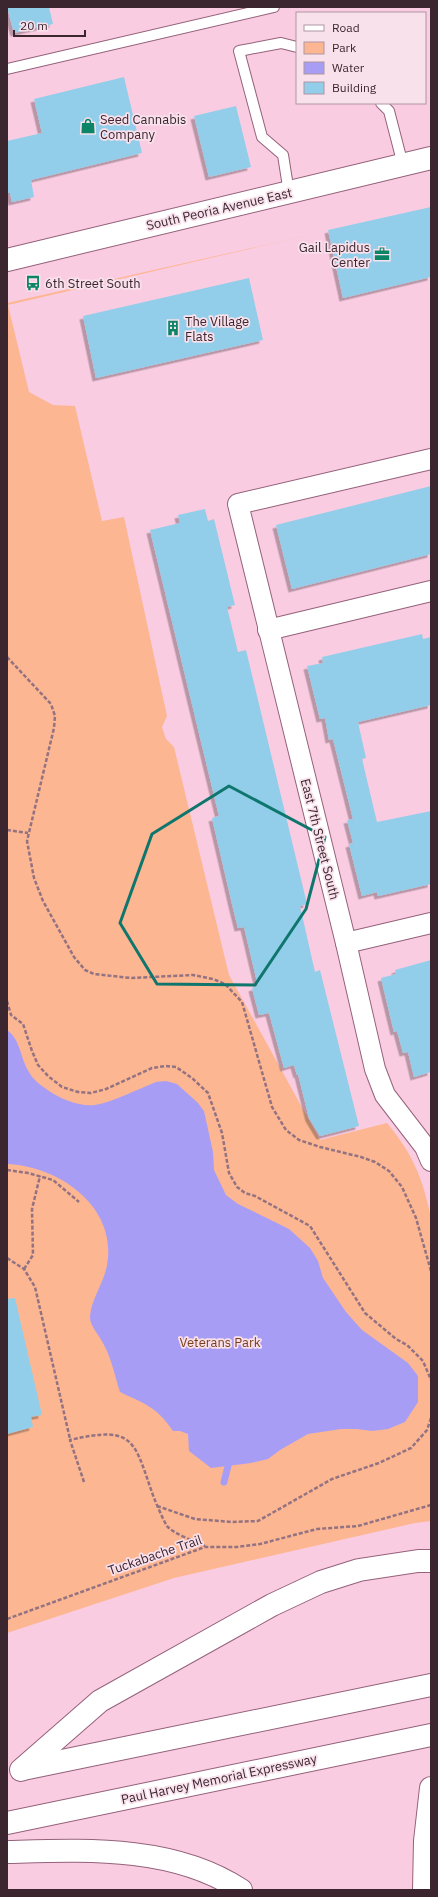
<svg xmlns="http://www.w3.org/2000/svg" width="438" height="1897" font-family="'IBM Plex Sans',sans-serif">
	<defs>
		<filter id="shadow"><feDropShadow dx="-3.5" dy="3.5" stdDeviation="0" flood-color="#0004"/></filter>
	</defs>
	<rect width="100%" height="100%" fill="#facce2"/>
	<path fill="#fcb691" d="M 318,233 L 8,305 L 29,392 L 53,405 L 75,406 L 102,521 L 124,517 L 167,716 L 162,727 L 166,739 L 174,747 L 229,975 L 320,1140 L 387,1123 C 414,1156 422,1177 431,1217 L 431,1521 L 415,1523 L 174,1578 L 7,1633 L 7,303 Z"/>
	<path fill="#a89df5" d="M 7,1030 C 21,1040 20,1058 29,1072 C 33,1080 42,1086 49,1091 C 61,1099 80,1107 95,1105 C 113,1102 138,1089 156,1082 L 166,1081 L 177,1084 L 198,1103 L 204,1111 L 213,1152 L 214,1170 L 226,1195 L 238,1204 L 289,1229 L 310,1248 L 318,1261 L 323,1278 L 346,1312 L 362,1330 L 408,1363 L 418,1376 L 418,1402 L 405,1422 L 388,1429 L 372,1431 L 357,1429 L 341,1429 L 308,1434 L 280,1450 L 268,1459 L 251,1463 L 211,1468 L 189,1451 L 188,1434 L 180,1431 L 173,1431 C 157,1407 145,1404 120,1392 C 114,1373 111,1355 100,1338 C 96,1331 90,1325 90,1317 C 91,1299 104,1283 107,1265 C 118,1207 59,1166 7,1164 Z"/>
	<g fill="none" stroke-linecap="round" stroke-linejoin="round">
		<polyline stroke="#a89df5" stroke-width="7" points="224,1482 228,1466"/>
	</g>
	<g fill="#92ceea" filter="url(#shadow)">
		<polygon points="7,7 49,7 53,24 14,33"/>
		<polygon points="124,77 142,153 31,180 34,197 12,202 10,193 7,193 7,141 42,133 34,99"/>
		<polygon points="236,106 251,167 209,177 194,116"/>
		<polygon points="431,207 431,277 343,298 328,230"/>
		<polygon points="249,278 263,340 96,378 83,316"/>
		<polygon points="431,486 431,554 292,589 276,525"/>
		<polygon points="205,509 208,521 214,519 235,605 227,607 238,652 246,650 307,904 300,906 315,972 320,970 359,1126 320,1136 309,1118 298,1074 297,1075 294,1065 284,1068 269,1013 259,1015 252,988 258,986 244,927 238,928 233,908 212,818 219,816 150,530 180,523 178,515"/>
		<polygon points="422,634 423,639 431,637 431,705 358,722 366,758 362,759 377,822 431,811 431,884 378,896 377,892 362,896 349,844 353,843 347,820 353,819 333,739 329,740 325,718 320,719 307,666 323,663 322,657"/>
		<polygon points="431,960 431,1072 414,1077 408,1052 403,1053 397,1031 394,1032 381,978 396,974 395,970"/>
		<polygon points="15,1298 42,1415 31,1417 33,1427 7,1434 7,1299"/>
	</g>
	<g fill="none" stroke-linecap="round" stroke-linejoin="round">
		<g stroke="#94627a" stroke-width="12">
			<g id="lane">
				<polyline points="7,69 274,7"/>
				<polyline points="381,103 389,111 403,165"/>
				<polyline points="289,193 283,155 262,137 239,51 281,43 297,47"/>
			</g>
		</g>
		<g stroke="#94627a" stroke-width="22">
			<g id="street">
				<polyline points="431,459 238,504 346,943 375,1069 385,1095 425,1147 431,1161"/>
				<polyline points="268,630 431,591"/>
				<polyline points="346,943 431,923"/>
			</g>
		</g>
		<g stroke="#94627a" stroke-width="24">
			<polyline id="secondary" points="7,260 431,158"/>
		</g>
		<g stroke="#94627a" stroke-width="24">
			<g id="highway">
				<polyline points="23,1769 431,1685"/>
				<polyline points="21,1770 100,1701 272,1605 321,1582 359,1570 418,1561 431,1561"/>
				<polyline points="7,1823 431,1735"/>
				<path d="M 7,1852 C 85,1850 173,1845 241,1890"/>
				<polyline points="424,1890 425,1841 431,1788"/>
			</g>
		</g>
		<g stroke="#937282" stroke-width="2.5" stroke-dasharray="4 2" stroke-linecap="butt">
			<polyline points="7,657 51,704 55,716 54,728 27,841 34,878 43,901 74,957 85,970 94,974 131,978 193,975 213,979 225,984 242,1002 272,1107 286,1130 299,1140 320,1147 361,1157 375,1162 389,1171 402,1187 416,1218 431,1271"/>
			<polyline points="7,830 28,833"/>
			<polyline points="7,1001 11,1015 23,1024 32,1051 38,1065 48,1076 62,1087 78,1092 91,1093 106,1089 152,1068 166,1066 176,1067 192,1078 208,1093 222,1133 229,1173 237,1187 245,1193 255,1196 310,1226 365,1313 396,1339 407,1345 423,1361 431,1380"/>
			<polyline points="7,1170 28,1173 53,1180 79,1202"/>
			<polyline points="7,1258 24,1269 35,1287 70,1439"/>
			<polyline points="24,1269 33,1255 32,1209 40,1176"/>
			<path d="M 84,1482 L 70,1440 C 137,1424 134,1443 154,1498 C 158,1507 162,1518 167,1526 C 172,1533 196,1542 205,1546"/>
			<polyline points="157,1506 195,1519 232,1522 258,1521 332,1479 379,1463 411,1448 427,1430 431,1418"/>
			<polyline points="7,1619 205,1547 237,1547 260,1544 317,1529 358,1526 431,1505"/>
		</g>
		<use href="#lane" stroke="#fff" stroke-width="10"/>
		<use href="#street" stroke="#fff" stroke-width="20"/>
		<use href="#secondary" stroke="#fff" stroke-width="22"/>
		<use href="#highway" stroke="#fff" stroke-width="22"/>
	</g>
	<path fill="none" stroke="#0f766e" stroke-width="3" stroke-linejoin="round" d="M 229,786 L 325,837 L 306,909 L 255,985 L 157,984 L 120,923 L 152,834 Z"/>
	<defs>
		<g id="shop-bare" transform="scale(1.2)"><path d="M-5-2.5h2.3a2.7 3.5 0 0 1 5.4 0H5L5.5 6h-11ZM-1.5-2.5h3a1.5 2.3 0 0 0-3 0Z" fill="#0b8566" stroke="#f9e1ec" stroke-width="2.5" paint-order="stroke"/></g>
		<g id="office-bare" transform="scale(1.2)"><path d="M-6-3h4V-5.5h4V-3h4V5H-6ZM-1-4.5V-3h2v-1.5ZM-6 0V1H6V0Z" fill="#0b8566" stroke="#f9e1ec" stroke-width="2.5" paint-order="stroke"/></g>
		<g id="bus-bare" transform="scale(1.2)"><path d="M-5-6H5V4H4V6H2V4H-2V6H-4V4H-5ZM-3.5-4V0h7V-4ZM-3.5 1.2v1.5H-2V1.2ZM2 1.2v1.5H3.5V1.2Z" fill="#0b8566" stroke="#f9e1ec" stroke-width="2.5" paint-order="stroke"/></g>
		<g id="building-bare" transform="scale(1.2)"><path d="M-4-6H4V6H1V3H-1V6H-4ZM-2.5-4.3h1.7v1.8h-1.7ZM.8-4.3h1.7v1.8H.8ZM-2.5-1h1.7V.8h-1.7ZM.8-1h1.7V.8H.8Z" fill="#0b8566" stroke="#f9e1ec" stroke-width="2.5" paint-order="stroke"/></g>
	</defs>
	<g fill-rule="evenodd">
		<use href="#shop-bare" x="88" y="126"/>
		<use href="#office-bare" x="382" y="254"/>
		<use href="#bus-bare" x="33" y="283"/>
		<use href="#building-bare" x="173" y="328"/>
	</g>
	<g text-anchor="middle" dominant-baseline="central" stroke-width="3.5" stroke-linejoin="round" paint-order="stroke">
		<g font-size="13" fill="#3b2630" stroke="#f9e1ec" text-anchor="start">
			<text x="100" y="119">Seed Cannabis<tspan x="100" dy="15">Company</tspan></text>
			<text x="370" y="247" text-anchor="end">Gail Lapidus<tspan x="370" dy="15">Center</tspan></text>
			<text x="45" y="283">6th Street South</text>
			<text x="185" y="321">The Village<tspan x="185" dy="15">Flats</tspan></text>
		</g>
		<g font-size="13" fill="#3b2630" stroke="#f9e1ec">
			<text transform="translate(219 209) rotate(-13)">South Peoria Avenue East</text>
			<text transform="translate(320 839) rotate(76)">East 7th Street South</text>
			<text transform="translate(155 1555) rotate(-19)">Tuckabache Trail</text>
			<text transform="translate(219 1779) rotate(-12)">Paul Harvey Memorial Expressway</text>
		</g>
		<g font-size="13" fill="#783e1c" stroke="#f9e1ec">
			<text x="220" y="1342">Veterans Park</text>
		</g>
	</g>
	<rect width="438" height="1897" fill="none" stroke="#3b2630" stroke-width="16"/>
	<rect x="296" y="12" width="130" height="92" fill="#f9e1ec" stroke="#ad96a1"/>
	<rect x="304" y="25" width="20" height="6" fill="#ffffff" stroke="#ad96a1"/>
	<text x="332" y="32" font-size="12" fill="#3b2630">Road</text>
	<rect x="304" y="42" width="20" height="12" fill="#fcb691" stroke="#ad96a1"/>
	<text x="332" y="52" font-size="12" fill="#3b2630">Park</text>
	<rect x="304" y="62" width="20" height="12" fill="#a89df5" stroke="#ad96a1"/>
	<text x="332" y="72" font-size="12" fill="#3b2630">Water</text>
	<rect x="304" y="82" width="20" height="12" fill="#92ceea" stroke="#ad96a1"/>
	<text x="332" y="92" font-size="12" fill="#3b2630">Building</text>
	<path d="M14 30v6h71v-6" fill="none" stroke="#3b2630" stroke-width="2"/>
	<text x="20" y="30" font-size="12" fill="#3b2630" stroke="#f9e1ec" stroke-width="3" paint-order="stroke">20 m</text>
</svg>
